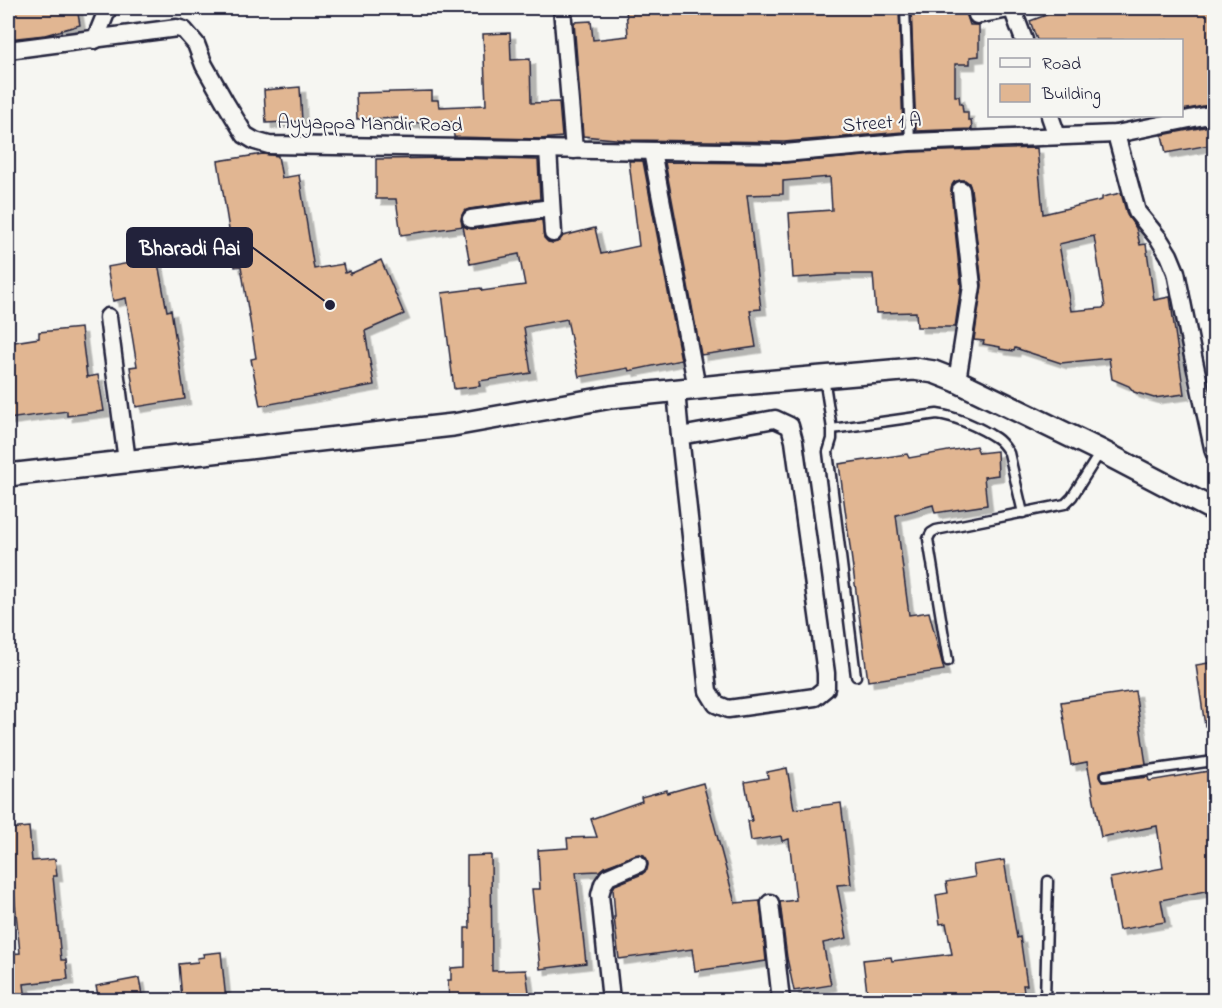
<svg xmlns="http://www.w3.org/2000/svg" width="1222" height="1008" font-family="'Indie Flower',sans-serif">
	<defs>
		<filter id="shadow"><feDropShadow dx="5.5" dy="5.5" stdDeviation="0" flood-color="#0004"/></filter>
	</defs>
	<rect width="100%" height="100%" fill="#f6f6f2"/>
	<filter id="ink" filterUnits="userSpaceOnUse"><feTurbulence type="fractalNoise" baseFrequency=".0167" numOctaves="2"/><feDisplacementMap in="SourceGraphic" scale="12" xChannelSelector="R" yChannelSelector="G"/><feConvolveMatrix kernelMatrix="1 2 1 2 8 2 1 2 1" color-interpolation-filters="sRGB"/></filter>
	<g filter="url(#ink)">
		<g fill="#e1b692" stroke="#22223b" stroke-width="1.5" fill-rule="evenodd" filter="url(#shadow)">
			<polygon points="8,8 77,8 80,25 45,35 8,39"/>
			<polygon points="626,8 899,8 903,132 784,142 626,140 583,136 574,22 591,21 593,40 628,36"/>
			<polygon points="911,8 969,8 967,16 970,25 979,25 979,56 970,57 970,64 955,64 955,96 959,96 960,104 962,104 963,112 968,112 968,120 971,120 972,129 916,131"/>
			<polygon points="1065,8 1215,8 1215,104 1182,110 1182,40 1037,40 1030,21"/>
			<polygon points="510,33 511,60 530,59 531,103 559,102 562,137 541,139 454,137 453,122 402,123 402,118 357,119 356,93 432,91 432,100 438,100 439,107 486,105 483,34"/>
			<polygon points="300,87 302,121 266,123 264,90"/>
			<polygon points="1215,125 1215,144 1166,153 1162,135"/>
			<path d="M 1037,148 L 1043,214 L 1102,200 L 1102,197 L 1121,193 L 1127,215 L 1136,228 L 1140,245 L 1146,244 L 1154,300 L 1170,297 L 1184,394 L 1154,398 L 1134,392 L 1129,386 L 1112,379 L 1109,358 L 1061,363 L 1015,348 L 1014,351 L 1000,349 L 1000,347 L 983,344 L 984,341 L 974,340 L 982,285 L 971,189 L 969,183 L 965,180 L 960,180 L 954,182 L 952,185 L 951,191 L 961,286 L 955,327 L 917,327 L 916,312 L 876,313 L 873,274 L 836,274 L 836,275 L 793,278 L 789,213 L 832,210 L 830,177 L 783,181 L 783,194 L 747,195 L 761,309 L 750,310 L 756,347 L 701,355 L 665,162 L 785,163 L 911,152 ZM 1094,236 L 1105,307 L 1102,308 L 1071,311 L 1059,244 Z"/>
			<polygon points="263,154 278,156 282,178 299,175 314,269 343,264 345,273 350,271 350,274 381,260 404,314 365,331 374,385 260,406 251,359 256,358 241,266 235,267 218,161"/>
			<polygon points="455,158 538,160 540,199 469,209 464,211 462,215 461,220 462,225 467,228 472,229 542,220 544,238 548,242 553,243 559,241 563,236 595,228 601,254 639,246 629,161 643,161 681,360 629,371 628,368 579,377 567,319 524,327 531,373 479,381 480,386 454,389 442,293 481,288 482,291 525,285 519,254 470,264 463,226 401,235 396,199 376,199 376,159"/>
			<polygon points="157,258 167,311 171,310 185,399 136,407 130,367 137,366 126,298 113,301 107,267"/>
			<polygon points="81,328 87,377 98,375 104,411 67,416 67,411 8,419 8,343 39,338 39,332"/>
			<polygon points="976,446 979,453 997,451 998,475 984,477 987,505 935,513 933,505 896,515 909,615 929,612 944,670 868,681 839,464 907,454 909,458"/>
			<polygon points="1215,662 1215,725 1205,726 1196,665"/>
			<polygon points="1135,691 1146,764 1104,770 1099,773 1099,777 1102,782 1105,782 1148,777 1149,781 1215,770 1215,889 1161,900 1165,922 1119,930 1110,878 1163,868 1157,826 1101,837 1087,762 1071,765 1061,702"/>
			<polygon points="787,768 794,809 841,803 851,884 837,885 847,938 823,943 831,985 794,991 787,958 780,902 796,900 789,839 782,841 781,836 751,841 748,821 752,821 745,782 768,778 767,772"/>
			<polygon points="703,783 735,903 760,901 766,961 695,971 692,949 619,959 614,917 615,917 613,889 615,885 642,874 647,870 648,865 647,859 644,855 639,854 604,867 599,871 576,872 586,963 540,969 532,889 540,889 538,850 568,848 567,838 597,837 591,819 642,801 641,797 667,790 667,793"/>
			<polygon points="29,827 32,861 55,859 57,876 53,876 61,960 66,960 68,979 24,984 26,1000 8,1000 8,972 12,971 10,954 20,953 11,863 8,863 8,829"/>
			<polygon points="491,855 492,971 526,970 530,1000 449,1000 448,980 451,980 451,968 465,967 465,928 470,928 469,887 467,887 467,856"/>
			<polygon points="1004,860 1017,938 1020,937 1027,985 1023,985 1024,992 1016,993 1017,1000 951,1000 950,995 920,998 920,1000 868,1000 863,960 891,957 892,961 952,954 946,923 940,924 936,895 948,893 946,882 975,877 973,865"/>
			<polygon points="221,952 226,1000 182,1000 179,964 198,962 197,958 204,957 203,954"/>
			<polygon points="139,978 143,1000 99,1000 96,986"/>
		</g>
		<g fill="none" stroke-linecap="round" stroke-linejoin="round">
			<g stroke="#22223b" stroke-width="13">
				<g id="service">
					<polyline points="905,8 910,142"/>
					<polyline points="824,377 832,429 832,439 828,452 856,676"/>
					<path d="M 832,429 L 937,414 C 955,416 981,428 996,438 C 1002,442 1005,447 1009,453 L 1023,513"/>
					<polyline points="948,661 928,539 931,533 936,530 1065,504 1072,497 1101,451"/>
					<polyline points="1105,776 1214,761"/>
					<polyline points="1045,1000 1048,881"/>
				</g>
			</g>
			<g stroke="#22223b" stroke-width="21">
				<g id="minor">
					<polyline points="562,8 574,150"/>
					<polyline points="1012,8 1024,40"/>
					<polyline points="977,15 1015,8"/>
					<polyline points="95,40 108,8"/>
					<polyline points="8,50 177,28 184,30 196,44 204,65 225,102 245,135 255,141 269,145 784,153 910,142 1116,134 1214,114"/>
					<polyline points="1050,116 1057,136"/>
					<polyline points="1116,134 1137,212 1159,239 1169,255 1176,272 1191,347 1214,452"/>
					<polyline points="548,149 553,233"/>
					<polyline points="652,151 697,388"/>
					<polyline points="471,219 551,208"/>
					<polyline points="108,317 127,461"/>
					<polyline points="957,381 972,286 961,190"/>
					<polyline points="676,390 680,436 708,691 716,704 728,709 815,697 826,688 826,673 794,441 790,426 775,419 680,436"/>
					<polyline points="770,903 781,1000"/>
					<polyline points="611,1000 600,895 603,884 608,877 638,864"/>
				</g>
			</g>
			<g stroke="#22223b" stroke-width="26">
				<polyline id="tertiary" points="8,475 453,425 611,397 729,385 914,369 934,372 957,381 1101,451 1214,510"/>
			</g>
			<use href="#service" stroke="#f6f6f2" stroke-width="8"/>
			<use href="#minor" stroke="#f6f6f2" stroke-width="16"/>
			<use href="#tertiary" stroke="#f6f6f2" stroke-width="21"/>
		</g>
	</g>
	<g text-anchor="middle" dominant-baseline="central" stroke-width="4.5" stroke-linejoin="round" paint-order="stroke">
		<g font-size="20" fill="#22223b" stroke="#f6f6f2">
			<text transform="translate(882 124) rotate(-4)">Street 1 A</text>
			<text transform="translate(370 125) rotate(1)">Ayyappa Mandir Road</text>
		</g>
	</g>
	<path fill="none" stroke="#22223b" stroke-width="2" d="M330 305L252 247"/>
	<circle fill="#22223b" stroke="#f6f6f2" stroke-width="2" cx="330" cy="305" r="6"/>
	<rect fill="#22223b" stroke="#22223b" stroke-width="2" x="127" y="228" width="125" height="39" rx="6"/>
	<g font-size="21" text-anchor="middle" font-weight="bold" fill="#fff">
		<text x="190" y="255">Bharadi Aai</text>
	</g>
	<rect width="1222" height="1008" fill="none" stroke="#f6f6f2" stroke-width="30"/>
	<rect x="15" y="15" width="1192" height="978" fill="none" stroke="#22223b" stroke-width="2" filter="url(#ink)"/>
	<rect x="988" y="39" width="195" height="78" fill="#f6f6f2" stroke="#a1a1a9" stroke-width="1.5"/>
	<rect x="1000" y="58" width="30" height="9" fill="#f6f6f2" stroke="#a1a1a9" stroke-width="1.5"/>
	<text x="1042" y="69" font-size="18" fill="#22223b">Road</text>
	<rect x="1000" y="84" width="30" height="18" fill="#e1b692" stroke="#a1a1a9" stroke-width="1.5"/>
	<text x="1042" y="99" font-size="18" fill="#22223b">Building</text>
</svg>
